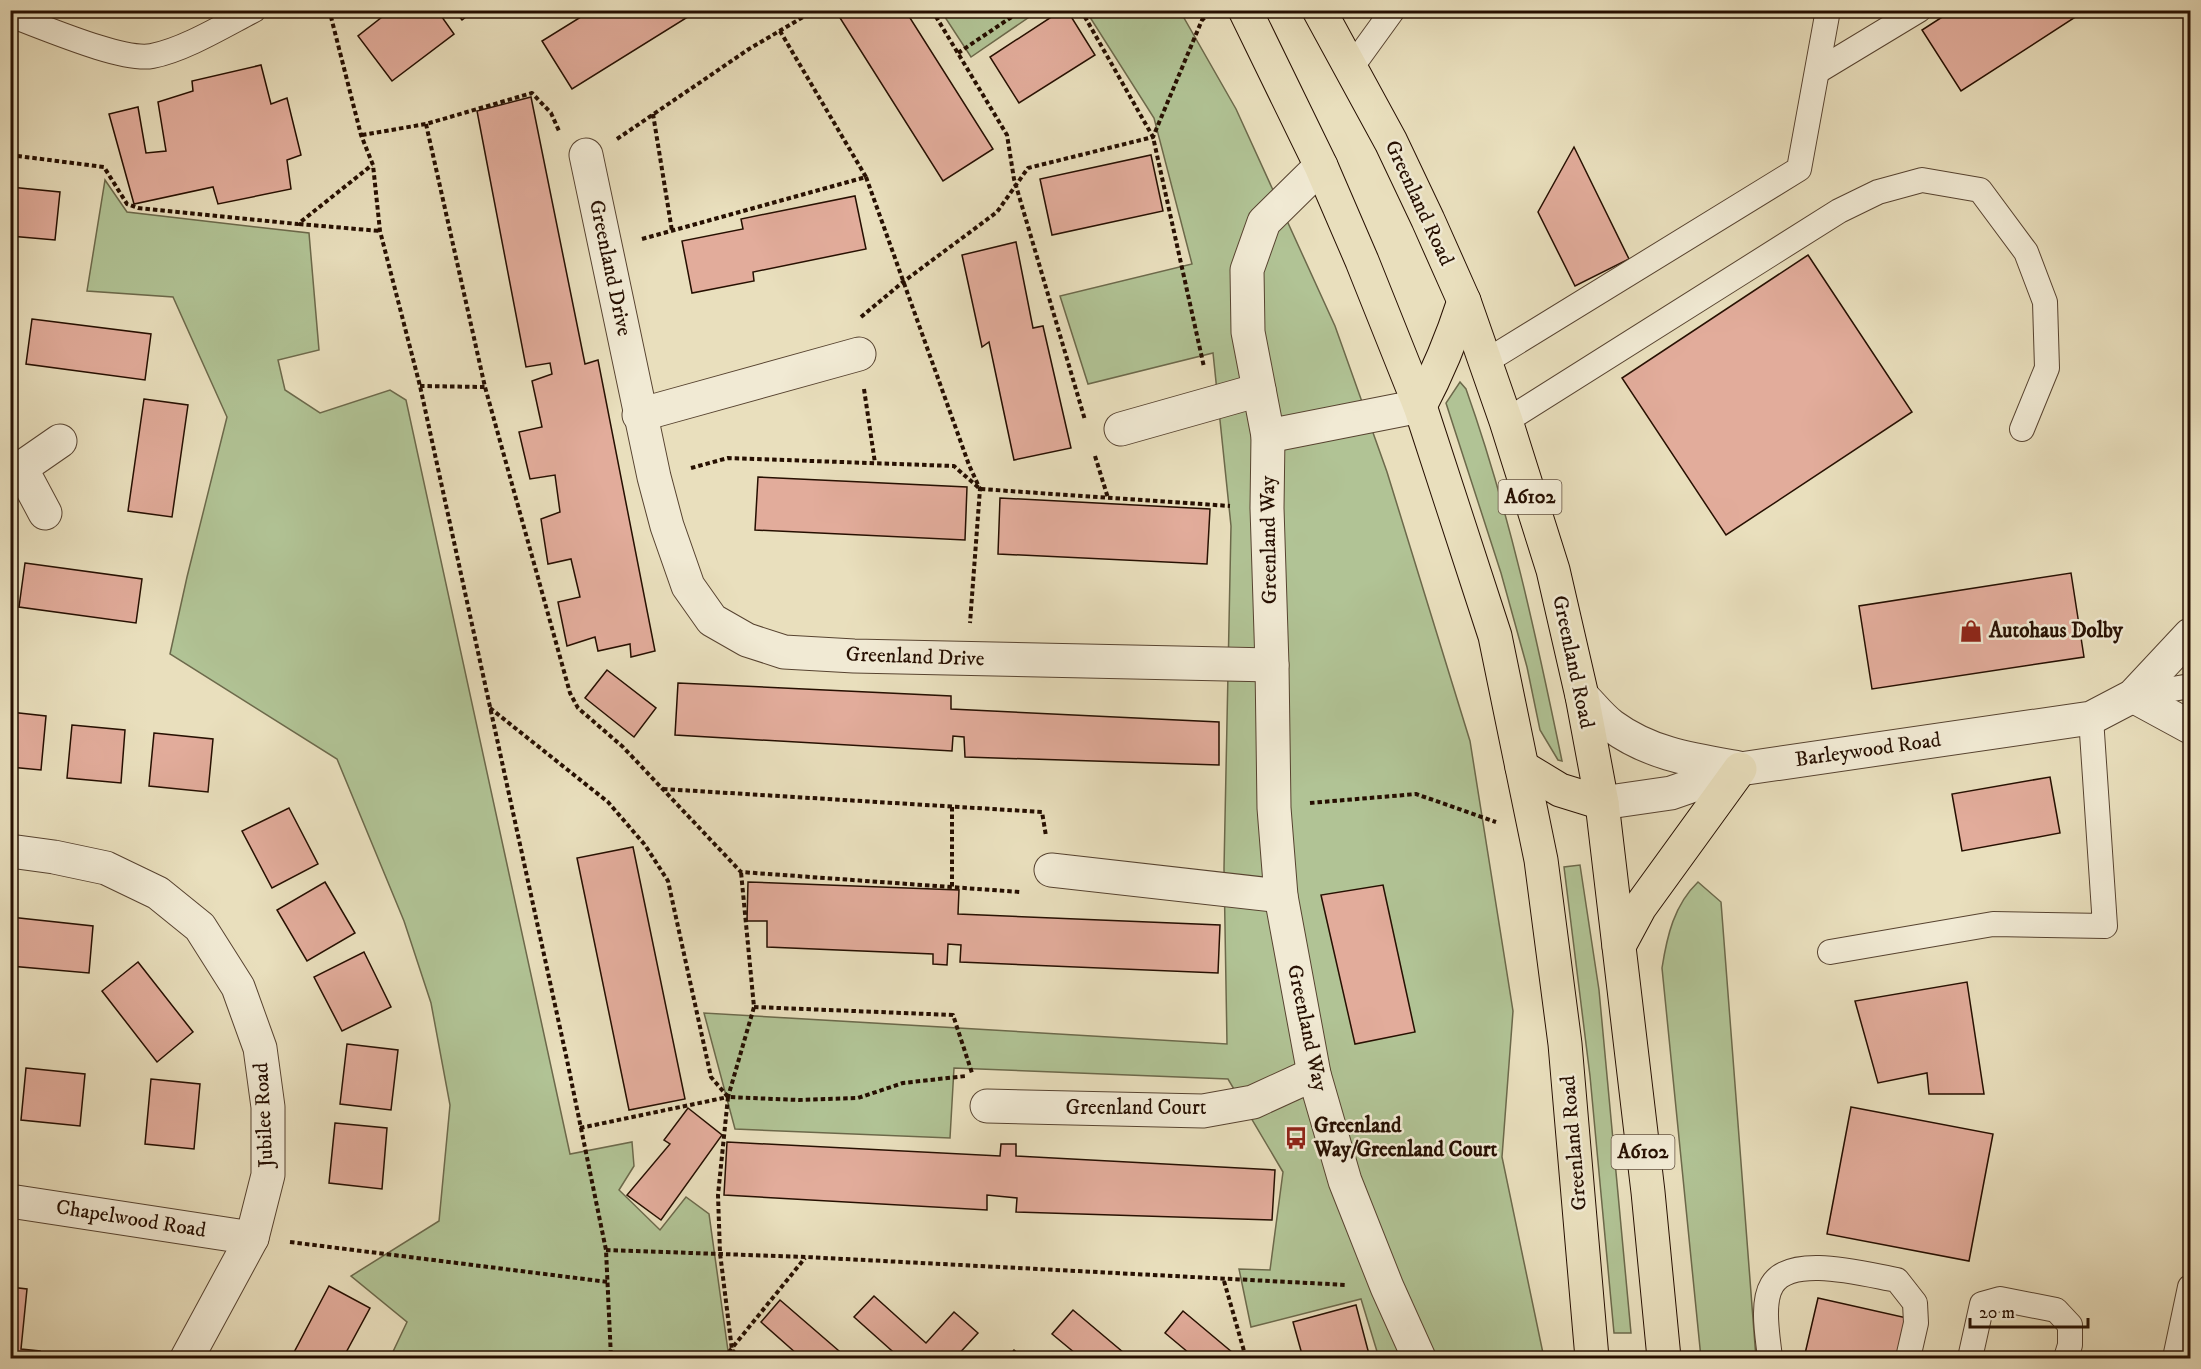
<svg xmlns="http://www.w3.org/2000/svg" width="2201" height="1369" font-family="'IM FELL DW Pica',serif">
	<rect width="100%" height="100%" fill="#e9dfbd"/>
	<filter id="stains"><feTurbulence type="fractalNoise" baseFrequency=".00333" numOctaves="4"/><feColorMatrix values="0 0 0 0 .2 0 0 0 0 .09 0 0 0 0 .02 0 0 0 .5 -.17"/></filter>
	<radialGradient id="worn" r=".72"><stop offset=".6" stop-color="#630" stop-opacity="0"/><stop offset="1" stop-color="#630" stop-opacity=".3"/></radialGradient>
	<g fill="#b1c395" stroke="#6c694b" stroke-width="1.5">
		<polygon points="941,11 1038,11 971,57"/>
		<polygon points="1086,11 1180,11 1236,109 1335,326 1387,472 1470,741 1513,1011 1502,1157 1544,1358 1379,1358 1361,1299 1251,1327 1239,1269 1270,1270 1283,1172 1228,1079 954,1068 950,1138 735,1129 704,1013 1227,1044 1224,868 1231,526 1213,353 1088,384 1060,296 1192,264 1154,118"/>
		<polygon points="105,180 127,212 309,233 319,350 278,360 285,390 320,413 390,390 406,400 570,1154 632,1142 634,1166 619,1190 660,1230 686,1197 709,1214 729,1358 390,1358 407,1322 351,1276 439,1221 450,1105 431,1003 404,921 337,759 170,654 187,577 227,417 173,297 87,291"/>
		<path d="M 1460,382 L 1466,389 C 1509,510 1536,635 1562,761 L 1558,760 L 1540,730 L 1527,667 L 1501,573 L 1446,403 Z"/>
		<polygon points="1580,865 1599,990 1631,1333 1614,1333 1590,1076 1564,867"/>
		<path d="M 1698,882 L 1721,902 L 1756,1358 L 1701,1358 L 1662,968 C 1667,936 1674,905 1698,882 Z"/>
	</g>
	<g fill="#e2ac9b" stroke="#260f01" stroke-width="1.5">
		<polygon points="391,10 437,10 454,34 392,81 358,36"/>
		<polygon points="454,10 475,10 462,20"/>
		<polygon points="592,10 699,10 572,89 542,41"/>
		<polygon points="835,10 905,10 993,149 943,181"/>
		<polygon points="1062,10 1067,10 1095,55 1019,103 990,57"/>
		<polygon points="1953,10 2074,10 2077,16 1961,91 1922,30"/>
		<polygon points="261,65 271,104 287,98 301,155 287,160 291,189 218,204 213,187 134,204 109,114 138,107 146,153 166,151 158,102 193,91 192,81"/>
		<polygon points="531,97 585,364 598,360 655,651 631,657 630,644 598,651 595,637 567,646 558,602 580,597 571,559 548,564 541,519 560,512 555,475 530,479 519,432 542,427 532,381 552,374 550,363 526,367 477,111"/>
		<polygon points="1574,147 1629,259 1575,286 1538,212"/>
		<polygon points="1151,155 1163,211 1052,235 1040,179"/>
		<polygon points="10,187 60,192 55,240 10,236"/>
		<polygon points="855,196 866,249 753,272 754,281 692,293 682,241 743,229 741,219"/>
		<polygon points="1016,242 1033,328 1043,326 1071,448 1014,460 989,342 982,347 962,255"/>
		<polygon points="1808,255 1912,412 1726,535 1622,378"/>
		<polygon points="32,319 151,334 145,380 26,364"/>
		<polygon points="144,399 188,405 172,517 128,511"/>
		<polygon points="758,477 967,487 965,540 755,530"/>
		<polygon points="1000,498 1210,509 1207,564 998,554"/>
		<polygon points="25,563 142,579 136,623 19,607"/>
		<polygon points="2071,573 2084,657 1872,689 1859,606"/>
		<polygon points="607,670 656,708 634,737 585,698"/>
		<polygon points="678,683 951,696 951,709 1219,722 1219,765 965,757 964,737 953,736 952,751 675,735"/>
		<polygon points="10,712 46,716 41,770 10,767"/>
		<polygon points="72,725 125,730 121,783 67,778"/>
		<polygon points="154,733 213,739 208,792 149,786"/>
		<polygon points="2050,777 2060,833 1962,851 1952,794"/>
		<polygon points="289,808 318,864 272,888 242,831"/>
		<polygon points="633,847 685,1099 629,1110 577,858"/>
		<polygon points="325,882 355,933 307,961 277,910"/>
		<polygon points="748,882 959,890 958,914 1220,925 1218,973 960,962 961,945 948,944 947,965 933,964 933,954 767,947 767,921 747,921"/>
		<polygon points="1383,885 1415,1032 1355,1044 1321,895"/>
		<polygon points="10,917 93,926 89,973 10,966"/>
		<polygon points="364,952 391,1007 342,1031 314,977"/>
		<polygon points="138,962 193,1032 157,1062 102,991"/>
		<polygon points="1967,982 1984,1094 1929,1094 1927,1073 1878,1083 1855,1001"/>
		<polygon points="347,1044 398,1050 391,1110 340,1104"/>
		<polygon points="26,1068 85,1074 80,1126 21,1120"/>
		<polygon points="151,1079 200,1084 194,1149 145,1144"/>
		<polygon points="1851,1107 1993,1134 1969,1261 1827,1234"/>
		<polygon points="688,1108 722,1135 661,1220 627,1195 670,1144 664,1140"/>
		<polygon points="335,1123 387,1128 382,1189 329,1183"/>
		<polygon points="727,1142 1000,1156 1001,1144 1016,1144 1016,1156 1275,1170 1272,1220 1016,1212 1017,1198 987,1195 987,1210 724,1195"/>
		<polygon points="329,1286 370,1308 343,1358 291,1358"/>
		<polygon points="10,1287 27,1289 21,1349 40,1351 39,1358 10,1358"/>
		<polygon points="874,1296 926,1343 954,1312 978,1333 955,1358 900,1358 854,1317"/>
		<polygon points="1818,1298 1907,1318 1898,1358 1804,1358"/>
		<polygon points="780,1300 846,1357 845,1358 793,1358 797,1354 761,1322"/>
		<polygon points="1356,1305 1370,1358 1303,1358 1293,1322"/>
		<polygon points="1073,1310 1130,1358 1081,1358 1052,1334"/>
		<polygon points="1183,1311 1239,1358 1195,1358 1165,1333"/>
		<polygon points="1014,1350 1024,1358 1007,1358"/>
	</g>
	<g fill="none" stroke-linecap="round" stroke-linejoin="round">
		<g stroke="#574330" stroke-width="26">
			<g id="lane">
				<path d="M 10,15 C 41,26 123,62 152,56 C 184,50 225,25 254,10"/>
				<polyline points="1351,68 1393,10"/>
				<polyline points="1818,71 1919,10"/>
				<polyline points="1485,362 1799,169 1828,10"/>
				<polyline points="1506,421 1839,211 1878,192 1922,180 1980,190 2026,252 2045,302 2047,368 2022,429"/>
				<polyline points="2133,696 2190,686"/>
				<polyline points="1830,952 1993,924 2105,926 2091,718"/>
				<path d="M 1770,1358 C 1768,1338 1761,1303 1772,1285 C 1791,1253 1867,1275 1897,1280 L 1915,1303 L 1916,1323 L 1908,1358"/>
				<polyline points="1970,1358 1982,1304 2000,1299 2056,1310 2070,1325 2070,1345 2066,1358"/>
				<polyline points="2175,1358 2190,1287"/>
			</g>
		</g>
		<g stroke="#574330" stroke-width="35">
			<g id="street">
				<polyline points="586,155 654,477 667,526 688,586 712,620 747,640 784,652 854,656 1272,665"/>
				<polyline points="1321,166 1264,222 1247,270 1248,332 1268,436 1267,508 1272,665 1274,808 1281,896 1314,1074 1345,1181 1387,1287 1419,1358"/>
				<polyline points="639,415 859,354"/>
				<polyline points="1121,429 1259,390"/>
				<polyline points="1268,436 1420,406"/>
				<polyline points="45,513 21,468 60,441"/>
				<path d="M 1582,696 C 1592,706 1601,718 1612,726 C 1650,754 1693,760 1739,768"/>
				<polyline points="2133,696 2190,727"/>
				<polyline points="1602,803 1671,793 1740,769 2091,718 2133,696 2190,635"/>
				<polyline points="10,851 54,857 106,868 158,893 200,927 238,987 260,1048 268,1107 268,1175 252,1238 187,1358"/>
				<polyline points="1051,870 1281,896"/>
				<polyline points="987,1106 1203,1111 1253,1102 1314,1074"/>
				<polyline points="10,1201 252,1238"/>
			</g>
		</g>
		<g stroke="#260f01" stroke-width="35">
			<g id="highway">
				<polyline points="1245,10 1321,166 1362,261 1420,406 1495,636 1541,860 1565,1044 1592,1358"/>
				<polyline points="1319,10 1391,142 1428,220 1464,301 1506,421 1553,570 1582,696 1602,803 1648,1192 1664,1358"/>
				<path d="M 1420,406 C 1438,372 1452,338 1464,301"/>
				<polyline points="1522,767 1560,790 1602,803"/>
				<polyline points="1619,946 1640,907 1740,769"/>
			</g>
		</g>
		<g stroke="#260f01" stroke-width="4" stroke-dasharray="4.5 3" stroke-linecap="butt">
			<polyline points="327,10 331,17 361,135 373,165 380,231 420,386 567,1060 606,1250 611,1358"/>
			<polyline points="932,10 1007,135 1014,179 1085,420"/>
			<polyline points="1081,10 1153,137 1204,367"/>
			<polyline points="958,53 1022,10"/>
			<polyline points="653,114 672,231"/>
			<polyline points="426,124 485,387 570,693 578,708 623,747 741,872 1020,892"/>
			<polyline points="362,135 426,124 532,93 551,113 559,131"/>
			<polyline points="617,139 749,49 815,10"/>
			<polyline points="10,155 104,167 127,204 138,208 298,224 372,165"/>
			<polyline points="866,177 969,465 980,489 970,623"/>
			<polyline points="299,224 380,231"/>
			<polyline points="642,239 866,177 780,31"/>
			<polyline points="861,317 903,282 997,212 1028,168 1153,137 1202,20 1209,14"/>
			<polyline points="420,386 485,387"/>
			<polyline points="864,389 875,463"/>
			<polyline points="1095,456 1108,498"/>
			<polyline points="691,468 728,458 954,466 980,489 1230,506"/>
			<polyline points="490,708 608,802 645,845 668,881 711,1077 728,1097 799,1100 858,1098 903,1083 966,1076"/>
			<polyline points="663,789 1042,812 1046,836"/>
			<polyline points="1310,803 1416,794 1496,822"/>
			<polyline points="952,807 952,887"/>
			<polyline points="754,1007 953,1015 972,1073"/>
			<polyline points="728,1097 718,1195 720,1253 732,1350 740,1358"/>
			<polyline points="580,1128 728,1097 754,1007 741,872"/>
			<polyline points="290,1242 608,1282"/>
			<polyline points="606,1250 806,1257 1347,1285"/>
			<polyline points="1224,1281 1246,1358"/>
			<polyline points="724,1358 805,1258"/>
		</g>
		<use href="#lane" stroke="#f1ead4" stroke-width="24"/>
		<use href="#street" stroke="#f1ead4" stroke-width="33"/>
		<use href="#highway" stroke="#e9dfbd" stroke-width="33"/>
	</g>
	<defs>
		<g id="shop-bare" transform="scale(1.8)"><path d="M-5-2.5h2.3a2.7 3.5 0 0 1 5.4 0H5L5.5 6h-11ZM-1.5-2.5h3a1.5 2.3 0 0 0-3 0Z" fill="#8f2418" stroke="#f1ead4" stroke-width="2.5" paint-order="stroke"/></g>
		<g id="bus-bare" transform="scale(1.8)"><path d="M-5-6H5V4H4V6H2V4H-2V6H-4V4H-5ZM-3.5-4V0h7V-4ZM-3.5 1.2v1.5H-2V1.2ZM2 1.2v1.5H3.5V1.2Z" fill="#8f2418" stroke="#f1ead4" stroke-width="2.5" paint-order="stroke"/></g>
	</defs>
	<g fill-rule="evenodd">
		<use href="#shop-bare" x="1971" y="631"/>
		<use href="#bus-bare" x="1296" y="1138"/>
	</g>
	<g text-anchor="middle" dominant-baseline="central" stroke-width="5" stroke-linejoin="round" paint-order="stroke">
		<g fill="#f1ead4" stroke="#635140" stroke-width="1.5">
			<rect x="1498.5" y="480" width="63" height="34" rx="4.5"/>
			<rect x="1611.5" y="1135" width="63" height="34" rx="4.5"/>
		</g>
		<g font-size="20" font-weight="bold" fill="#260f01">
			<text x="1530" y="497">A6102</text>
			<text x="1643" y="1152">A6102</text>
		</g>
		<g font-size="21" fill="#260f01" stroke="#f1ead4">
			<text transform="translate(1419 203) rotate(65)">Greenland Road</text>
			<text transform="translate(610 268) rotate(78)">Greenland Drive</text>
			<text transform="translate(1269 540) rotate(-91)">Greenland Way</text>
			<text transform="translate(915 657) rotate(2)">Greenland Drive</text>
			<text transform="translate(1573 662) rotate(78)">Greenland Road</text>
			<text transform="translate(1868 750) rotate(-8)">Barleywood Road</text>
			<text transform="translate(1307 1028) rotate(78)">Greenland Way</text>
			<text x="1136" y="1108">Greenland Court</text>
			<text transform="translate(264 1115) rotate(-93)">Jubilee Road</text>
			<text transform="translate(1574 1143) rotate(-95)">Greenland Road</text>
			<text transform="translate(131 1219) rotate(9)">Chapelwood Road</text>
		</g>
		<g font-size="21" font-weight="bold" fill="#260f01" stroke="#f1ead4" text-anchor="start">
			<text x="1989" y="631">Autohaus Dolby</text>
			<text x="1314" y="1126">Greenland<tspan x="1314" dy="24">Way/Greenland Court</tspan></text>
		</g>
	</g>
	<rect width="2201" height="1369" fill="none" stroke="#e9dfbd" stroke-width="36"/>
	<rect x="12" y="12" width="2177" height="1345" fill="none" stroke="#260f01" stroke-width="3"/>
	<rect x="18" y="18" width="2165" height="1333" fill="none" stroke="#260f01" stroke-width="1.5"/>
	<path d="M1970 1318v9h118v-9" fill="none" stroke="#260f01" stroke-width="3"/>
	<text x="1979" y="1318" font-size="18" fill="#260f01" stroke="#f1ead4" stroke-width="4.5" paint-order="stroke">20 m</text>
	<rect width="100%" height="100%" filter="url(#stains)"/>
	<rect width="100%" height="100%" fill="url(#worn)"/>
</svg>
